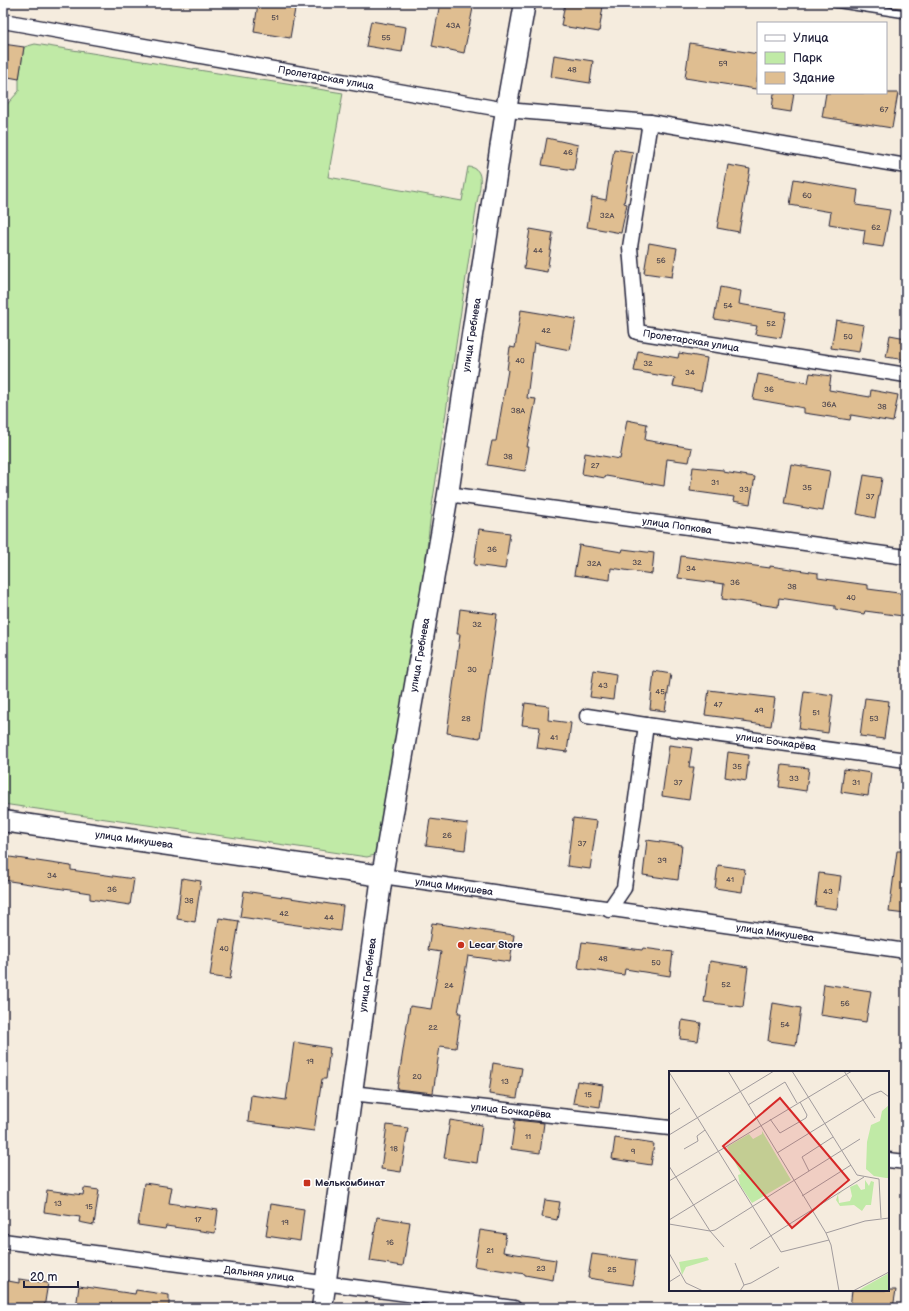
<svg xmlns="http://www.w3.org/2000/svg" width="909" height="1311" font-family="'Balsamiq Sans',sans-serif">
	<rect width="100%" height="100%" fill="#f5ecde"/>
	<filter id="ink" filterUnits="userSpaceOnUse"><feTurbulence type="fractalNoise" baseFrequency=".025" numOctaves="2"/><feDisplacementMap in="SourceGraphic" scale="8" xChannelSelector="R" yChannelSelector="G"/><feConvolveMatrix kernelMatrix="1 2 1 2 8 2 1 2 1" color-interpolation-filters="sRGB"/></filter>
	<g filter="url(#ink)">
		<path fill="#c0eaa6" stroke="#718670" d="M 35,44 L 343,93 L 328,177 L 462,201 L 468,167 C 487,167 479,191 477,203 L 431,513 L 421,600 L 375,855 L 367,857 L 3,804 L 3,109 L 19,91 L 19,79 L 24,47 Z"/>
		<g fill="#dfbe91" stroke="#22223b">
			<polygon points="258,3 296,3 290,38 254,32"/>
			<polygon points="440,3 474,3 464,53 432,46"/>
			<polygon points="565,3 585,3 603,6 599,32 561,26"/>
			<polygon points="371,21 406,27 402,52 366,46"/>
			<polygon points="690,43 758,54 758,73 756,89 685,78"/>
			<polygon points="3,44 24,47 19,79 3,76"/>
			<polygon points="554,55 593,61 590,83 551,77"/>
			<polygon points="774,93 794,93 791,112 772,109"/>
			<polygon points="826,93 898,93 892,128 822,117"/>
			<polygon points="547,138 578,145 574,170 542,165"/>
			<polygon points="614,149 633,152 624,203 627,204 621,233 587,227 592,197 606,200"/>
			<polygon points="728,165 750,169 739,232 717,228"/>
			<polygon points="794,179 858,190 856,205 890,210 883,247 863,244 865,230 829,224 831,212 790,205"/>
			<polygon points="530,229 553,233 547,272 524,268"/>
			<polygon points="649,243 677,248 672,277 644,273"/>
			<polygon points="720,287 741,291 739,304 786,312 781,338 755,334 757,326 714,319"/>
			<polygon points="521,310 576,319 570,350 534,343 527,398 536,399 527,447 529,447 525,471 487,465 492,441 496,441 508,370 507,370 510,347 515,348"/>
			<polygon points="836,320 864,325 859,352 831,348"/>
			<polygon points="890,335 906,338 906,360 886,357"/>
			<polygon points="638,351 678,358 679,353 707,358 701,391 673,386 675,378 634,371"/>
			<polygon points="810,373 831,376 829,390 870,397 871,390 898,395 893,422 851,415 850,420 804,413 804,408 753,399 758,374 808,383"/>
			<polygon points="627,420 647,424 645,440 692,448 689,462 667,459 664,486 606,476 605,478 582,474 585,453 620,459"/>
			<polygon points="791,464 830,471 823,511 784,504"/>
			<polygon points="693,467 723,470 723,472 755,477 750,504 733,501 734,497 690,491"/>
			<polygon points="864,475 882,478 875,518 857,514"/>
			<polygon points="479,529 510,533 505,569 474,565"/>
			<polygon points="579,545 622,552 623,549 654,553 652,574 611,568 610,580 574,575"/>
			<polygon points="681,556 770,568 770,566 818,573 818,578 868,585 868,589 906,594 903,616 865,611 864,614 835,609 835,606 779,598 778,607 722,599 724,584 678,578"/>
			<polygon points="460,609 497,614 480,738 447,733 460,634 457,634"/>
			<polygon points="594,670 616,674 613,700 590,697"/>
			<polygon points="654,671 671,674 665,711 650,709"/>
			<polygon points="709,690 775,698 771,726 743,722 743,720 705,715"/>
			<polygon points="804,691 833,695 828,733 799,729"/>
			<polygon points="865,698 889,701 884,739 860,736"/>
			<polygon points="525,703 549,706 548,720 571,723 567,752 537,748 540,727 522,725"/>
			<polygon points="669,745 692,748 689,767 694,767 689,800 662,796"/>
			<polygon points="728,752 749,755 746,781 725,777"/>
			<polygon points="782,765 809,768 806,791 779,787"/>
			<polygon points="844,769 871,773 868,796 841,792"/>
			<polygon points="573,818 597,821 590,869 567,866"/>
			<polygon points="430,819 468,824 465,850 426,845"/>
			<polygon points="647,840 682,845 678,880 643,875"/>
			<polygon points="897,851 906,851 906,914 889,912"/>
			<polygon points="3,856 71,866 71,870 134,879 130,905 90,899 90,893 3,880"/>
			<polygon points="718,865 745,869 742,892 715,888"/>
			<polygon points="819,873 841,876 837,909 815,906"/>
			<polygon points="182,878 201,881 195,922 177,919"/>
			<polygon points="244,891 343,906 340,931 240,917"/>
			<polygon points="219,918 239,921 230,979 210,976"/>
			<polygon points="432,923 514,935 510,962 468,956 458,1013 461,1013 456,1048 440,1046 433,1093 397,1089 410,1006 431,1009 441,952 428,950"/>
			<polygon points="582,942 642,950 643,948 673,952 670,976 625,969 624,975 578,968"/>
			<polygon points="710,961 748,967 743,1007 704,1002"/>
			<polygon points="824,984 871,991 866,1022 820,1015"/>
			<polygon points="773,1003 801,1008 796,1045 768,1041"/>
			<polygon points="682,1020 701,1023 698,1041 680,1039"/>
			<polygon points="294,1042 330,1048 326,1079 322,1079 314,1131 248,1122 251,1095 286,1100"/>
			<polygon points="493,1063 522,1068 517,1098 489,1094"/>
			<polygon points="577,1081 603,1085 600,1107 573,1103"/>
			<polygon points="450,1120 482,1125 477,1163 444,1158"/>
			<polygon points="515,1120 544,1123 540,1153 511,1149"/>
			<polygon points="387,1125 408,1128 401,1172 381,1169"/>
			<polygon points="615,1138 654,1144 651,1165 612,1159"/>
			<polygon points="144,1183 172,1187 169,1203 218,1210 215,1233 166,1226 165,1229 138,1225"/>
			<polygon points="84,1188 99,1190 94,1225 79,1222 80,1217 44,1212 47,1190 83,1195"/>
			<polygon points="545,1200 560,1202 557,1220 542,1217"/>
			<polygon points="271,1204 304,1209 300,1241 266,1236"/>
			<polygon points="377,1217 410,1222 403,1266 370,1261"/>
			<polygon points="480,1230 506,1234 503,1252 556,1260 553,1280 525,1275 525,1274 474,1266"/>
			<polygon points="592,1254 636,1260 633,1285 588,1278"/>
			<polygon points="19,1279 48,1283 44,1308 3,1308 3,1280 19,1283"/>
			<polygon points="79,1286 135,1294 136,1290 169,1295 169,1308 76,1308"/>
			<polygon points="852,1290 896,1290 893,1308 850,1308"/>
		</g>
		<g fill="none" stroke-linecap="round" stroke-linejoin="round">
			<g stroke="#22223b" stroke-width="10">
				<polyline id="lane" points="834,3 906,14"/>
			</g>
			<g stroke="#22223b" stroke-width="17">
				<g id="street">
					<polyline points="3,21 506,110 650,122 906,166"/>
					<polyline points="650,122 630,247 637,332 906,375"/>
					<polyline points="448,494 906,557"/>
					<polyline points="587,716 646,725"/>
					<polyline points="382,876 906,951"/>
					<polyline points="609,910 624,888 646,725 906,760"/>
					<polyline points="351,1093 670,1128"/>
					<polyline points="888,1160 906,1162"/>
					<polyline points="3,1241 514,1308"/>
				</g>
			</g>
			<g stroke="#22223b" stroke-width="23">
				<g id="secondary">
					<polyline points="3,821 382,876"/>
					<polyline points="322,1308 382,876 448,494 506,110 525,3"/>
				</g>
			</g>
			<use href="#lane" stroke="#fff" stroke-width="7"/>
			<use href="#street" stroke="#fff" stroke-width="14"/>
			<use href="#secondary" stroke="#fff" stroke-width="20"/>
		</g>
	</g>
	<g fill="#c8321e" stroke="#fff" stroke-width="1.5">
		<circle cx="461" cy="945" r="4"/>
		<rect x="303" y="1179" width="8" height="8" rx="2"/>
	</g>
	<g text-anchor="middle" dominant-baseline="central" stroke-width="3" stroke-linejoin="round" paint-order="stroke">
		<g font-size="8" fill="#514950">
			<text x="275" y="17">51</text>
			<text x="453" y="25">43А</text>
			<text x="386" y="37">55</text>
			<text x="723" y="63">59</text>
			<text x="572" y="69">48</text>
			<text x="884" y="109">67</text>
			<text x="568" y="152">46</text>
			<text x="807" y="195">60</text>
			<text x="607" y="215">32А</text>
			<text x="876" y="227">62</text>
			<text x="538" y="250">44</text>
			<text x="661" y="260">56</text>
			<text x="728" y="305">54</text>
			<text x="771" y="323">52</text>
			<text x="546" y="330">42</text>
			<text x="848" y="336">50</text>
			<text x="520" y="360">40</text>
			<text x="648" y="363">32</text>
			<text x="690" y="372">34</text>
			<text x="769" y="389">36</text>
			<text x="829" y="404">36А</text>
			<text x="882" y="406">38</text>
			<text x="518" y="410">38А</text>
			<text x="508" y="456">38</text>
			<text x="595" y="465">27</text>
			<text x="715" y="482">31</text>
			<text x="807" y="487">35</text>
			<text x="744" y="489">33</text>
			<text x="870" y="496">37</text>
			<text x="492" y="549">36</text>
			<text x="637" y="562">32</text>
			<text x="594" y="563">32А</text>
			<text x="691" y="568">34</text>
			<text x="735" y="582">36</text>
			<text x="792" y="586">38</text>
			<text x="851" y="597">40</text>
			<text x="477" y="624">32</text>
			<text x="472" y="669">30</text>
			<text x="603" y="685">43</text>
			<text x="660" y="691">45</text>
			<text x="718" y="704">47</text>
			<text x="759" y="710">49</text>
			<text x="816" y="712">51</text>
			<text x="466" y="718">28</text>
			<text x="874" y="718">53</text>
			<text x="554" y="737">41</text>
			<text x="737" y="766">35</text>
			<text x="794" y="778">33</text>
			<text x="678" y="782">37</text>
			<text x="856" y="782">31</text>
			<text x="447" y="835">26</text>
			<text x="582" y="843">37</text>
			<text x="662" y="860">39</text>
			<text x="52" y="875">34</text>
			<text x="730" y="879">41</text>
			<text x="112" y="889">36</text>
			<text x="828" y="891">43</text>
			<text x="189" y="900">38</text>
			<text x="284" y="913">42</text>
			<text x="329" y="917">44</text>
			<text x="224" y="948">40</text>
			<text x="603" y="958">48</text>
			<text x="656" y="962">50</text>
			<text x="726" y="984">52</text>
			<text x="449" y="985">24</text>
			<text x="845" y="1003">56</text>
			<text x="785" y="1024">54</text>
			<text x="433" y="1027">22</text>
			<text x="310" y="1061">19</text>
			<text x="417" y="1076">20</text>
			<text x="505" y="1081">13</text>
			<text x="588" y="1094">15</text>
			<text x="528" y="1136">11</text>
			<text x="394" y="1148">18</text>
			<text x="633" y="1151">9</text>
			<text x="58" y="1203">13</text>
			<text x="89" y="1206">15</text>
			<text x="198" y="1219">17</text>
			<text x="285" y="1222">19</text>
			<text x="390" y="1242">16</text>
			<text x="490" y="1250">21</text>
			<text x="541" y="1268">23</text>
			<text x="612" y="1269">25</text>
		</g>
		<g font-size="10" fill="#22223b" stroke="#fff">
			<text transform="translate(326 78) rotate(10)">Пролетарская улица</text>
			<text transform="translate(472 335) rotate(-81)">улица Гребнева</text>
			<text transform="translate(691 341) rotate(9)">Пролетарская улица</text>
			<text transform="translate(677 526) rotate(8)">улица Попкова</text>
			<text transform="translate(420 655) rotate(-80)">улица Гребнева</text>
			<text transform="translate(776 742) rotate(8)">улица Бочкарёва</text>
			<text transform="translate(134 840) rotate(8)">улица Микушева</text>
			<text transform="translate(454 887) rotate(8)">улица Микушева</text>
			<text transform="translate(775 933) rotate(8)">улица Микушева</text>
			<text transform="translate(368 975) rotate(-82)">улица Гребнева</text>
			<text transform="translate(511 1111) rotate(6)">улица Бочкарёва</text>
			<text transform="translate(259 1274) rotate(7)">Дальняя улица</text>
		</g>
		<g font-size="10" font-weight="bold" fill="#22223b" stroke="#fff" text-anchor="start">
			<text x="469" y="945">Lecar Store</text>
			<text x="315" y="1183">Мелькомбинат</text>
		</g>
	</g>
	<g transform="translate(669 1071)">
		<rect width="220" height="220" fill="#f5ecde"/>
		<path d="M 220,34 L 220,107 L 217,107 L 205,105 L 197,98 L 198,71 L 202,54 L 211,50 L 213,40 ZM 93,60 L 122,109 L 83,132 L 71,114 L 69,104 L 72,103 L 58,76 L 80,63 L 84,68 L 93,63 ZM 196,109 L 200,115 L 202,110 L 205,111 L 202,134 L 197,134 L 193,140 L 185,134 L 171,135 L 167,129 L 169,123 L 174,120 L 169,124 L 170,132 L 181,130 L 183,125 L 181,116 L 188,113 L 192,119 L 196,118 ZM 38,186 L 40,189 L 17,196 L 13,204 L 10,191 ZM 220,202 L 220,220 L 189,220 L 195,216 Z" fill="#c0eaa6"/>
		<path fill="none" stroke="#a19b9d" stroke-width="1" d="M 59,0 L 157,162 L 162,174 L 170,220M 123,0 L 188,104 L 210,108 L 212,147M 175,0 L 206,47M 0,1 L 112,181 L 160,169M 79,34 L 116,11 L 128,32M 0,44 L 11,37M 101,48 L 111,62 L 137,47 L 138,44 L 131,31M 0,64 L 105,0M 15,78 L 29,70 L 28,65 L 36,59M 108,82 L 202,24 L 212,20 L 220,26M 0,95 L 41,160 L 55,176M 140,100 L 133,86 L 164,66M 0,110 L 183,0M 133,125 L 182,94M 0,149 L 67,108M 0,153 L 41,160 L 46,159 L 191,68M 157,162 L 196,150 L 220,147M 81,178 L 195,106M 0,182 L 17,212 L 34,220M 66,192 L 75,214 L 71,220M 0,211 L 11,204M 75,214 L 82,212 L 110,196M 184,220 L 220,201"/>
		<path fill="#d62828" fill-opacity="0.15" stroke="#d62828" stroke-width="2" d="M 111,27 L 180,109 L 123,157 L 54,75 Z"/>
		<rect width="220" height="220" fill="none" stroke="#22223b" stroke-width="2"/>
	</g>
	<rect width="909" height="1311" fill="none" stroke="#fff" stroke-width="16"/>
	<rect x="8" y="8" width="893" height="1295" fill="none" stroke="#22223b" stroke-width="1.5" filter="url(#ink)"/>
	<rect x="757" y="22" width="130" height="72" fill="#ffffff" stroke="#a7a7b1"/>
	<rect x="765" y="35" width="20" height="6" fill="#ffffff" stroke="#a7a7b1"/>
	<text x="793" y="42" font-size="12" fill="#22223b">Улица</text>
	<rect x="765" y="52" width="20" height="12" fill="#c0eaa6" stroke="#a7a7b1"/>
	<text x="793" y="62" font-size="12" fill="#22223b">Парк</text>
	<rect x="765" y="72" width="20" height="12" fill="#dfbe91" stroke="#a7a7b1"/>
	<text x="793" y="82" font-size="12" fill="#22223b">Здание</text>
	<path d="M24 1281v6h54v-6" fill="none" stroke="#22223b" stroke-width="2"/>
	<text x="30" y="1281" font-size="12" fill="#22223b" stroke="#ffffff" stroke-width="3" paint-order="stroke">20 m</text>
</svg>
